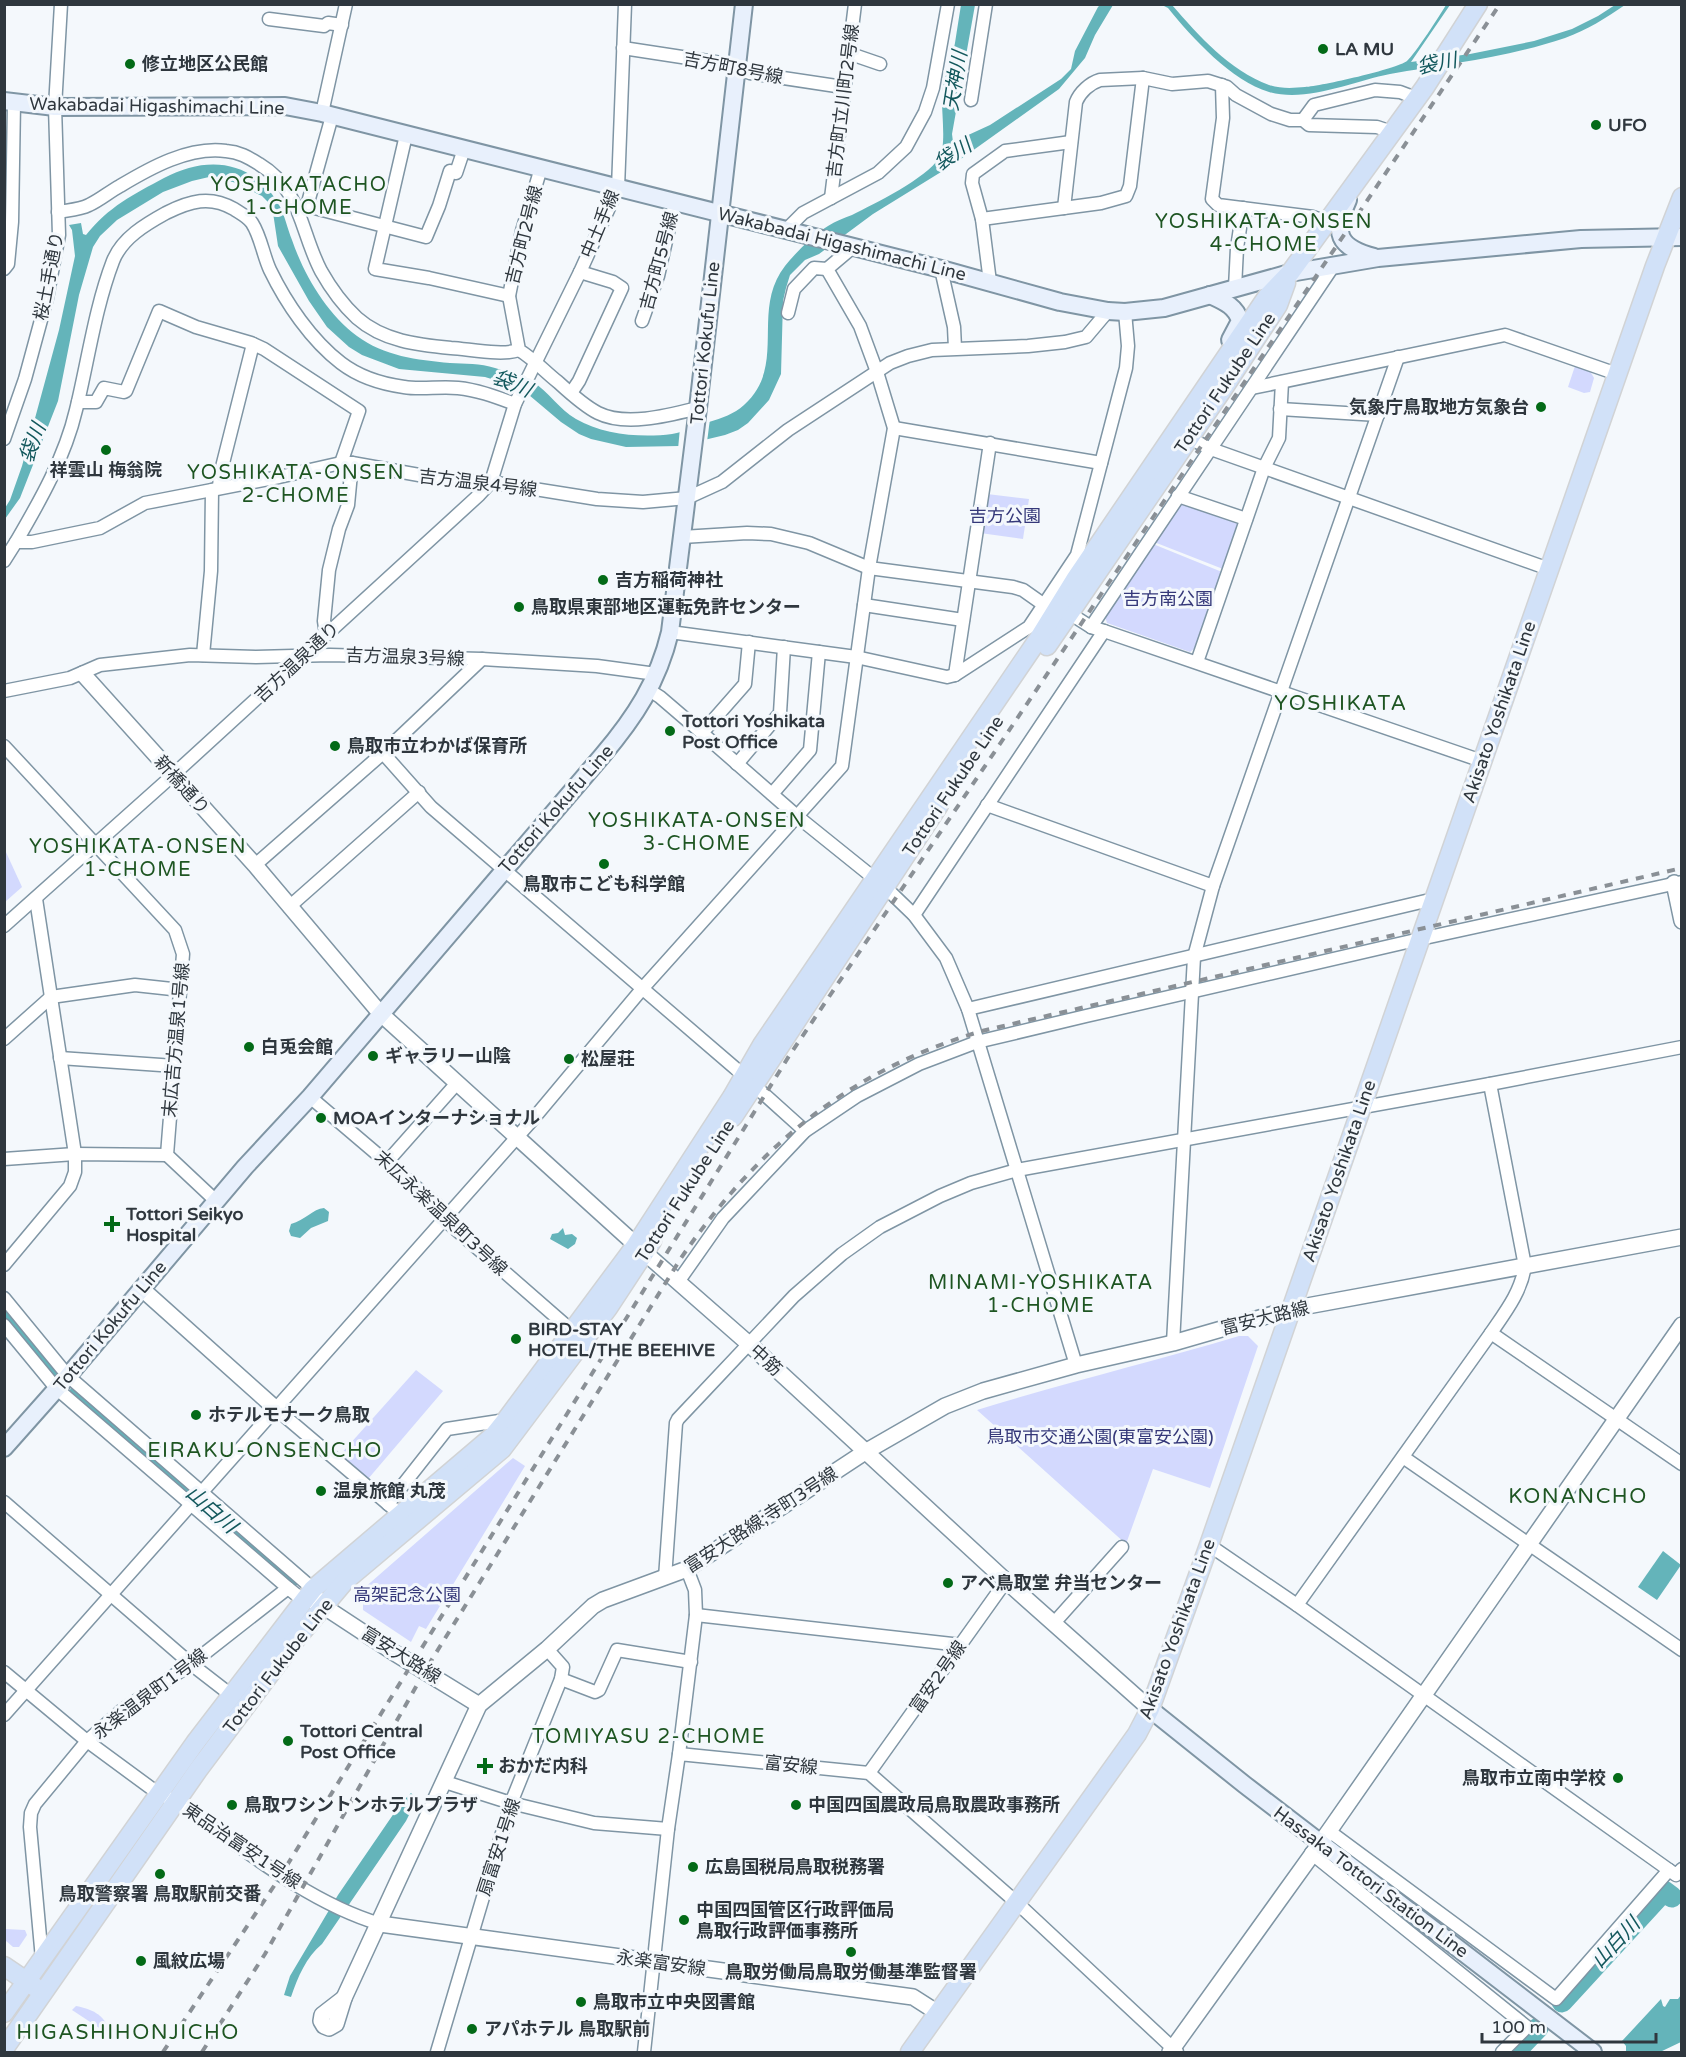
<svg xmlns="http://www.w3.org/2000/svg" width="1686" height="2057" font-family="'Varela Round','Noto Sans JP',sans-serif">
	<rect width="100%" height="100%" fill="#f4f8fc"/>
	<g fill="#d3d9fe">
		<polygon points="1575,366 1590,371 1594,378 1590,392 1584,393 1568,387"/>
		<polygon points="987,494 1029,499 1023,539 980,533"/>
		<polygon points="1181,501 1239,521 1223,569 1154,542"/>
		<polygon points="1153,544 1222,572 1195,648 1190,652 1107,623 1105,616"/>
		<polygon points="5,850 22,887 5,902 4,902"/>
		<path d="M 1239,1336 L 1248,1336 L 1258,1346 L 1210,1488 L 1153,1469 L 1126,1544 L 977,1410 C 1064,1383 1152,1362 1239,1336 Z"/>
		<polygon points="416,1370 443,1391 368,1479 340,1455"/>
		<polygon points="513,1458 525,1466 426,1629 419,1626 411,1642 363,1610 363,1589"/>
		<polygon points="5,1929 25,1930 27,1935 19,1947 13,1947 5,1940"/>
		<path d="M 76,2006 C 91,2009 104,2014 109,2030 L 107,2033 L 72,2010 Z"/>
	</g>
	<g fill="#64b4ba">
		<path d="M 961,5 L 975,5 L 952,134 L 953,142 L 990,125 L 1061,79 L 1071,69 L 1075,51 L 1098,7 L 1100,5 L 1113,5 L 1095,35 L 1085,58 L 1059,89 L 954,164 L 873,214 L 819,254 L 805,260 L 790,275 L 786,288 L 783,301 L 781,374 L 769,400 L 748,423 L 738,430 L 725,435 L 679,446 L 626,447 L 591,439 L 579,434 L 561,422 L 529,395 L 511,385 L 485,377 L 399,369 L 362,355 L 349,347 L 327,327 L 309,301 L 278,246 L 272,206 L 262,196 L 233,182 L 209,177 L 192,181 L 163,192 L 117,220 L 100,236 L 93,247 L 79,295 L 58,401 L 20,498 L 5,519 L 5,508 L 10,500 L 22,466 L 59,330 L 75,256 L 72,230 L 69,225 L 81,223 L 83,234 L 86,235 C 108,207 134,194 164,178 C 207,155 252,160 278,203 C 285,215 287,228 292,240 C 304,275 327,314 357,336 C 384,356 417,360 450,363 C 465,364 480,363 495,368 C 507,372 521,375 532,381 C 549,392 559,409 576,419 C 603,435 642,438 672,434 C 685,432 697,426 709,422 C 722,418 734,414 744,405 C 788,365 750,311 785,266 C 795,253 815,234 828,226 C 836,221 844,218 852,215 C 874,204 927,178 939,158 C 947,147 941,109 942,94 C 944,76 952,60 955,43 C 957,30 959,17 961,5 Z"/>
		<path d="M 1162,5 L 1172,5 C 1199,36 1229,70 1269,85 C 1281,89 1294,88 1305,87 C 1321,86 1397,69 1407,61 C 1415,54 1440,15 1446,5 L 1450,5 L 1411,62 L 1470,54 L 1534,41 L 1572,29 L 1598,16 L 1615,5 L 1625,5 C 1606,18 1587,30 1565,38 C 1509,57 1448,64 1390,74 C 1353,81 1307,103 1269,92 C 1232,81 1192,38 1168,8 Z"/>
		<path d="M 324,1208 L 329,1212 L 328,1221 L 311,1228 L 300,1238 L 291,1236 L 289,1231 L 291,1224 C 305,1220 313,1209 324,1208 Z"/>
		<polygon points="563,1228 565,1235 572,1234 577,1238 575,1244 568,1249 550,1239 552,1234 558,1233"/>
		<polygon points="1663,1551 1681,1565 1657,1600 1638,1587"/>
		<path d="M 411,1793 L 417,1799 L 406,1821 L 322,1944 C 306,1957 298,1977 291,1997 L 284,1995 L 290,1976 L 338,1895 L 401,1803 Z"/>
		<polygon points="1681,1995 1681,2042 1660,2052 1626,2052 1626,2046 1622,2041 1661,1999 1663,2006 1665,2007 1670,1999 1678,1999"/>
	</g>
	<polygon fill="#f4f8fc" points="710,419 707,442 678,449 680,428"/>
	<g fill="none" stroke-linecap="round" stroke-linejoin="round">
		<g stroke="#64b4ba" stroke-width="21">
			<polyline points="4,1313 50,1369"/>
			<polyline points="79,1395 289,1578"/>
			<polyline points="1562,2002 1664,1891 1672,1897"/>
			<polyline points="1515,2052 1538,2028"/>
		</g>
		<g stroke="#7f95a4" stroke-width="15">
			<g id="minor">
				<polyline points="269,19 324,26 328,23 342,25"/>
				<polyline points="623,48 721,63 750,73 843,87"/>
				<polyline points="848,53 880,64"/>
				<polyline points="1222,85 1223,118 1212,199 1218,205 1313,217 1327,222"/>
				<polyline points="971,100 986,4"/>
				<polyline points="322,113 346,4"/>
				<polyline points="332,116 307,206 426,237 439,206 450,171 456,173 464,149"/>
				<polyline points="1303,120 1314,105 1375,90 1400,92 1416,98"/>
				<polyline points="406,135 375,269 429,278 509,296"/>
				<path d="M 541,168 L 522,231 L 509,296 L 519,350 C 535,360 544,371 558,382 C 570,393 584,406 598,413 C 626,427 670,415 698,408"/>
				<polyline points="831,198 855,4"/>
				<path d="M 1064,208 L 1076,102 C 1080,92 1090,83 1100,80 L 1143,78 L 1172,84 L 1208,81 L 1227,87 L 1236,95 L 1271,114 L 1290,120 L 1303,120 L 1309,125 L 1377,127 L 1392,132"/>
				<path d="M 58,212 C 68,210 79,210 89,205 C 100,200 109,192 120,186 C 150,168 189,146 226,151 C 239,152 248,157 259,164 C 302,190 300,231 321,271 C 330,287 344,306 357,318 C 383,341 418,345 451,348 C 469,349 502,356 519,350"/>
				<polyline points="982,219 1101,203 1126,196 1130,186 1143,78"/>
				<polyline points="786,230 803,213 878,173 906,147 925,112 933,88 948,4"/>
				<polyline points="4,269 8,264 12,222 14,103"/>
				<polyline points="941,269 954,327 955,348"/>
				<polyline points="990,282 982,219 972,183 973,174 1005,151 1071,142"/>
				<polyline points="1235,288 1237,248 1243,208"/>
				<polyline points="788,313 794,289 814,268 827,269"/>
				<polyline points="642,321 658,276 675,202"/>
				<polyline points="1252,388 1505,335 1617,374"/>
				<polyline points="571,393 579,381 622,288 613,282 580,272"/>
				<polyline points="78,402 96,402 104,388 124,392 126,391 159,311 196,327 251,343 264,349 359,411 341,463"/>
				<polyline points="1280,409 1378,415"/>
				<polyline points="894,428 1101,463"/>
				<polyline points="1189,438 1211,449 1549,569"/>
				<polyline points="4,439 25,379 47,298 59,235 55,107 61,4"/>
				<polyline points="219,488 220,475 253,344"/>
				<polyline points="1178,496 1246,519"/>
				<polyline points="682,537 747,533 771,534 809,543 869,568 1013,587 1023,590 1040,602 1069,613 1091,627 1104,631"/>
				<path d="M 16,542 C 40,501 65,457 76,410 C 88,361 95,308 113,261 C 122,238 146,224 166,213 C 190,201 210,195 234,209 C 240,213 248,217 252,223 C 261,237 263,255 270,270 C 286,303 311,340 341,363 C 358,376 382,384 404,387 C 421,390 440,386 458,388 C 478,390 496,397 515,404"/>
				<polyline points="4,561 16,542 32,542 100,528 145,503 279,477 341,463 352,463 447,480 491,482 597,499 643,502 687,498 722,482 788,430 890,363 908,356 932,350 1028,346 1065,342 1086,337 1108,311"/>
				<polyline points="864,605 963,620"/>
				<polyline points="1091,627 1334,265"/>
				<polyline points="670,632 856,657 947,677 955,675 1029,627 1077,555 1126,368 1128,346 1125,312"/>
				<polyline points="326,635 324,621 329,570 339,529 348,505 352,463"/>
				<polyline points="203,655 211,571 212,490"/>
				<polyline points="1197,662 1264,468 1279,438 1282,382"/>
				<polyline points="955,675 990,443"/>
				<polyline points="649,690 660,697 702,733 798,817 885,887 914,915 946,958 968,1009 1076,1365"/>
				<polyline points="4,691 70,678 100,665 190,655 256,657 330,655 482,659 597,666 656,674"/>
				<polyline points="702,733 745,684 749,642"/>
				<polyline points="4,746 175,930 183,954 167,1155 216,1201"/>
				<polyline points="383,753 431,807 735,1068 805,1131"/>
				<polyline points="737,764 780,713 784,647"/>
				<polyline points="772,794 810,750 819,652"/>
				<polyline points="987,805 1213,886"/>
				<polyline points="255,865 383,753 482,659"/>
				<polyline points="289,907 419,792"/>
				<polyline points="914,915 1104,631 1482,761"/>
				<polyline points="4,926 173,775 479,495 491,482 515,404 580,272 618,188 625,4"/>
				<polyline points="968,1009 1434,899"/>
				<polyline points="4,1039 51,997 135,985 181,990"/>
				<polyline points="60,1058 175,1066"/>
				<polyline points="310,1097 437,1205 444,1219 571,1330"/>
				<polyline points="4,1159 75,1154 167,1155"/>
				<polyline points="387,1162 457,1083"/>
				<polyline points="4,1265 70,1186 75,1172 75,1154 36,899"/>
				<polyline points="678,1282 723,1218 805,1131 857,1096 919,1064 977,1042 1086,1016 1420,939 1682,882"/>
				<polyline points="4,1298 68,1376 313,1589 323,1606"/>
				<polyline points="4,1325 56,1388 288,1588 304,1601 310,1602"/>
				<polyline points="1491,1333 1682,1464"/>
				<polyline points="1173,1343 1194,957 1213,886 1398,357"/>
				<polyline points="275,1408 401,1515"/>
				<polyline points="1403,1457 1682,1650"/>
				<polyline points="4,1502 191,1664 231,1695"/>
				<polyline points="388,1504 447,1429 506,1420"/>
				<polyline points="1209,1545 1297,1605 1676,1875 1682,1869"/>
				<polyline points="665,1578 676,1423 678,1419 794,1296 842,1254 880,1227 940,1196 971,1183 1017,1170 1490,1084 1682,1047"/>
				<path d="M 1297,1605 L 1491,1333 C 1506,1311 1521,1292 1525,1266 L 1490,1084"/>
				<polyline points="696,1615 961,1645"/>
				<polyline points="1054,1623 1122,1547"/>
				<path d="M 4,1672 L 87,1741 L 159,1794 L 176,1801 C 239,1845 306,1902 380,1924"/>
				<polyline points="561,1679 595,1692 599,1690 617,1650 691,1662"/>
				<polyline points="4,1715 534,1118 642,989 842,766 869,568 894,428 877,372 860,326 827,269 853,247"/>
				<polyline points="679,1754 696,1615 695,1590 687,1569"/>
				<polyline points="869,1773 1006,1581"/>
				<polyline points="445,1782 511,1803 594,1823 668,1829 679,1754 869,1773 1016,1902 1177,2052"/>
				<polyline points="1329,1831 1556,1999 1669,1870"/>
				<polyline points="1311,1853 1527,2027 1502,2052"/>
				<polyline points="42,1959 30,1827 31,1813 35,1804 87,1741 121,1711 191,1664 288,1588"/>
				<polyline points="437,2052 511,1803 561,1679 563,1667 547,1649"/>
				<polyline points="644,2052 668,1829"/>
			</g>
		</g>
		<g stroke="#7f95a4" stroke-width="18">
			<g id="tertiary">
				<polyline points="83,674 255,865 380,1013 636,1245 749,1344 1006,1581 1150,1709"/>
				<polyline points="1674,883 1682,921"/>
				<polyline points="142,1289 275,1408"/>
				<polyline points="323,1606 393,1652 479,1705"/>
				<polyline points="380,1924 913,1997 938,2013"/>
				<polyline points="344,1998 479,1705 547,1649 593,1606 603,1600 687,1569 865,1452 945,1406 983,1391 1076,1365 1173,1343 1291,1309 1682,1237"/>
				<polygon points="344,1998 336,2024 329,2028 324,2026 321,2021 322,2015"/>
				<polyline points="1170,2052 1329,1831 1682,1325"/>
			</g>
		</g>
		<g stroke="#7f95a4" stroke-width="20">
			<g id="secondary">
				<polyline points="4,101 55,107 285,106 322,113 941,269 1060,302 1108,311 1125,312 1164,308 1290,273 1378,258 1581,239 1682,237"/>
				<path d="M 1348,200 C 1333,233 1337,247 1374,257"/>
				<path d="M 1210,295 C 1223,301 1236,306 1240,321 L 1230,340"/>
				<path d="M 4,1448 L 68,1376 L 245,1167 L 310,1097 L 602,756 C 635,717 658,682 670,632 L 698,408 L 744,4"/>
				<polyline points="1150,1709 1245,1785 1593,2052"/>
			</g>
		</g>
		<g stroke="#d1d3d5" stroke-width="21">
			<g id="primary">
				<polyline points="1047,646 1223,389 1278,305 1286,283"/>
				<polyline points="733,1117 939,805"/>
				<polyline points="4,1966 35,1987"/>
				<polyline points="4,2013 195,1743 313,1589 494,1435 506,1420 636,1245 732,1097 762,1045 1039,638 1076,578 1267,297 1290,273 1425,87 1478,4"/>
				<polyline points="4,2049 198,1770 296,1639 345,1581 502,1449 608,1308 652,1241"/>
				<polyline points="910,2052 1137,1734 1150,1709 1209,1545 1655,266 1682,197"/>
			</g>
		</g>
		<use href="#minor" stroke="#fff" stroke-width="12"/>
		<use href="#tertiary" stroke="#fff" stroke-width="15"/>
		<use href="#secondary" stroke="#e8f0fc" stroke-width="16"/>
		<use href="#primary" stroke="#d1e1f8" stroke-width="18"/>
		<g stroke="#8a9096" stroke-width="4" stroke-dasharray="8 8" stroke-linecap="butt">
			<polyline points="163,2052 276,1883 789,1056 1500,4"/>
			<path d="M 202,2052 L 265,1954 L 426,1669 L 681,1258 C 759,1145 850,1070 982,1031 L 1682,868"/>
		</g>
	</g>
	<g fill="#036a17" stroke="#f4f8fc" stroke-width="2">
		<circle cx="1323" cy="49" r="6"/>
		<circle cx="130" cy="64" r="6"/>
		<circle cx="1596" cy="125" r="6"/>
		<circle cx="1541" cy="407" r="6"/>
		<circle cx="106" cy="450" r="6"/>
		<circle cx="603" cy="580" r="6"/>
		<circle cx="519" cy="607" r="6"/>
		<circle cx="670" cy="731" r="6"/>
		<circle cx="335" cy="746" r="6"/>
		<circle cx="604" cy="864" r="6"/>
		<circle cx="249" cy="1047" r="6"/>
		<circle cx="373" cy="1056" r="6"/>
		<circle cx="569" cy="1059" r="6"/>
		<circle cx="321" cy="1118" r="6"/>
		<path d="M109 1215h6v6h6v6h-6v6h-6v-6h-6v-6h6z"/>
		<circle cx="516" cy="1339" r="6"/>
		<circle cx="196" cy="1415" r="6"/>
		<circle cx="321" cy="1491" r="6"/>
		<circle cx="948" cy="1583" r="6"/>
		<circle cx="288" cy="1741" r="6"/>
		<path d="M482 1757h6v6h6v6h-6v6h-6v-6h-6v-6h6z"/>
		<circle cx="1618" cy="1778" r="6"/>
		<circle cx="232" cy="1805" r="6"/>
		<circle cx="796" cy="1805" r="6"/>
		<circle cx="693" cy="1867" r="6"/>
		<circle cx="160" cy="1874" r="6"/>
		<circle cx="684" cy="1920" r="6"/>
		<circle cx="851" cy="1952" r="6"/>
		<circle cx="141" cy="1961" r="6"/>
		<circle cx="581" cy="2002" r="6"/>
		<circle cx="472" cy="2029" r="6"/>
	</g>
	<g text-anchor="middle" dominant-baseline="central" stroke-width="6" stroke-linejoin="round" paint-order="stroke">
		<g font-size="18" font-weight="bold" fill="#2f373e" stroke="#f4f8fc" text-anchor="start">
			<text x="1335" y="49">LA MU</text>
			<text x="142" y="64">修立地区公民館</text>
			<text x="1608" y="125">UFO</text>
			<text x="1529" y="407" text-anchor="end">気象庁鳥取地方気象台</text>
			<text x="106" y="470" text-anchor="middle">祥雲山 梅翁院</text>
			<text x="615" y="580">吉方稲荷神社</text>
			<text x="531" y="607">鳥取県東部地区運転免許センター</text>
			<text x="682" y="721">Tottori Yoshikata<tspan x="682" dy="21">Post Office</tspan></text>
			<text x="347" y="746">鳥取市立わかば保育所</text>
			<text x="604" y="884" text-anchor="middle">鳥取市こども科学館</text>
			<text x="261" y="1047">白兎会館</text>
			<text x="385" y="1056">ギャラリー山陰</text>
			<text x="581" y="1059">松屋荘</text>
			<text x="333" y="1118">MOAインターナショナル</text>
			<text x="126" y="1214">Tottori Seikyo<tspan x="126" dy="21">Hospital</tspan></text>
			<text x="528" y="1329">BIRD-STAY<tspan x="528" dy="21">HOTEL/THE BEEHIVE</tspan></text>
			<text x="208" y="1415">ホテルモナーク鳥取</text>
			<text x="333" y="1491">温泉旅館 丸茂</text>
			<text x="960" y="1583">アベ鳥取堂 弁当センター</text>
			<text x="300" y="1731">Tottori Central<tspan x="300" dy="21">Post Office</tspan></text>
			<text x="498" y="1766">おかだ内科</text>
			<text x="1606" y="1778" text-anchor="end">鳥取市立南中学校</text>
			<text x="244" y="1805">鳥取ワシントンホテルプラザ</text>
			<text x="808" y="1805">中国四国農政局鳥取農政事務所</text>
			<text x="705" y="1867">広島国税局鳥取税務署</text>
			<text x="160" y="1894" text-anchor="middle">鳥取警察署 鳥取駅前交番</text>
			<text x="696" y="1910">中国四国管区行政評価局<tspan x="696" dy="21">鳥取行政評価事務所</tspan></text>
			<text x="153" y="1961">風紋広場</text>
			<text x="851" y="1972" text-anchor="middle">鳥取労働局鳥取労働基準監督署</text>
			<text x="593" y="2002">鳥取市立中央図書館</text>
			<text x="484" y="2029">アパホテル 鳥取駅前</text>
		</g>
		<g font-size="18" fill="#2f373e" stroke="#f4f8fc">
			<text transform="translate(733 68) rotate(11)">吉方町8号線</text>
			<text transform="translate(843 101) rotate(-83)">吉方町立川町2号線</text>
			<text transform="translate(157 106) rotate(1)">Wakabadai Higashimachi Line</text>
			<text transform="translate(600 224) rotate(-67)">中土手線</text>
			<text transform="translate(524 235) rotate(-76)">吉方町2号線</text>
			<text transform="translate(842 244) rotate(14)">Wakabadai Higashimachi Line</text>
			<text transform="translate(659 261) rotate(-75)">吉方町5号線</text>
			<text transform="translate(49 276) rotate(-79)">桜土手通り</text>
			<text transform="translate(705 343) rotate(-84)">Tottori Kokufu Line</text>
			<text transform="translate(1225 383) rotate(-56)">Tottori Fukube Line</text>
			<text transform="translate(478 483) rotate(7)">吉方温泉4号線</text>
			<text transform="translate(405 657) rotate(2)">吉方温泉3号線</text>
			<text transform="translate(297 662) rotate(-43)">吉方温泉通り</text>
			<text transform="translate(1499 712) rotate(-71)">Akisato Yoshikata Line</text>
			<text transform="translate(182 785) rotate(48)">新橋通り</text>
			<text transform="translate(953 786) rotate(-56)">Tottori Fukube Line</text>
			<text transform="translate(556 809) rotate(-49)">Tottori Kokufu Line</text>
			<text transform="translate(176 1040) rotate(-85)">末広吉方温泉1号線</text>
			<text transform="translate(1339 1171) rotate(-71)">Akisato Yoshikata Line</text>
			<text transform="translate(685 1191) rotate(-57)">Tottori Fukube Line</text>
			<text transform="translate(441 1213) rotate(43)">末広永楽温泉町3号線</text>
			<text transform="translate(1265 1318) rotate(-14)">富安大路線</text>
			<text transform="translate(110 1326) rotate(-50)">Tottori Kokufu Line</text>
			<text transform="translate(766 1360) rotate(43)">中筋</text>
			<text transform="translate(761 1520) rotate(-33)">富安大路線;寺町3号線</text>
			<text transform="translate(1177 1629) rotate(-70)">Akisato Yoshikata Line</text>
			<text transform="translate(401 1655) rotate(32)">富安大路線</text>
			<text transform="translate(278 1666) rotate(-52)">Tottori Fukube Line</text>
			<text transform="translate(938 1677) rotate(-55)">富安2号線</text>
			<text transform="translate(150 1694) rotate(-37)">永楽温泉町1号線</text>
			<text transform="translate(791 1765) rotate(6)">富安線</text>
			<text transform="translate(242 1846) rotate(34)">東品治富安1号線</text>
			<text transform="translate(499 1847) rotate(-72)">扇富安1号線</text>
			<text transform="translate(1371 1882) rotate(37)">Hassaka Tottori Station Line</text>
			<text transform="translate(661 1963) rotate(8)">永楽富安線</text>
		</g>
		<g font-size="18" fill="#353879" stroke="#f4f8fc">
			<text x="1005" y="516">吉方公園</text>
			<text x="1168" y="599">吉方南公園</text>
			<text x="1100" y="1437">鳥取市交通公園(東富安公園)</text>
			<text x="407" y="1595">高架記念公園</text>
		</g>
		<g font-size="20" font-style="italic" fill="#13585d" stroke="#f4f8fc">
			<text transform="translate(1437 64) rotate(-11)">袋川</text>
			<text transform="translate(956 81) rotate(-81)">天神川</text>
			<text transform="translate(953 155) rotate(-33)">袋川</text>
			<text transform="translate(512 384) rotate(23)">袋川</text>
			<text transform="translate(33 443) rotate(-69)">袋川</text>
			<text transform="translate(211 1510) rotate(41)">山白川</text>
			<text transform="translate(1616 1943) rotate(-47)">山白川</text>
		</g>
		<g font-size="20" letter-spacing="1.5" fill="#1e5522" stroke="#f4f8fc">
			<text x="299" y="185">YOSHIKATACHO<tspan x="299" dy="23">1-CHOME</tspan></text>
			<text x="1264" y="222">YOSHIKATA-ONSEN<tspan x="1264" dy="23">4-CHOME</tspan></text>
			<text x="296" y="473">YOSHIKATA-ONSEN<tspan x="296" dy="23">2-CHOME</tspan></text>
			<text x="697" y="821">YOSHIKATA-ONSEN<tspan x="697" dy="23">3-CHOME</tspan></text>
			<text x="138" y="847">YOSHIKATA-ONSEN<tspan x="138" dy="23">1-CHOME</tspan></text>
			<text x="1041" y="1283">MINAMI-YOSHIKATA<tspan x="1041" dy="23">1-CHOME</tspan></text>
			<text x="649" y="1737">TOMIYASU 2-CHOME</text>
		</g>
		<g font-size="21" letter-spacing="1.5" fill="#1e5522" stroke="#f4f8fc">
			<text x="1341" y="703">YOSHIKATA</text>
			<text x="265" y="1450">EIRAKU-ONSENCHO</text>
			<text x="1578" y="1496">KONANCHO</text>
			<text x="128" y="2032">HIGASHIHONJICHO</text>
		</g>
	</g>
	<rect width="1686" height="2057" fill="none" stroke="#2f373e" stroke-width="12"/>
	<path d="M1482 2033v9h174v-9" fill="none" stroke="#2f373e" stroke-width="3"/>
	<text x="1491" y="2033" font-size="18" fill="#2f373e" stroke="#f4f8fc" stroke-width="4.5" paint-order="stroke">100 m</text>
</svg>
